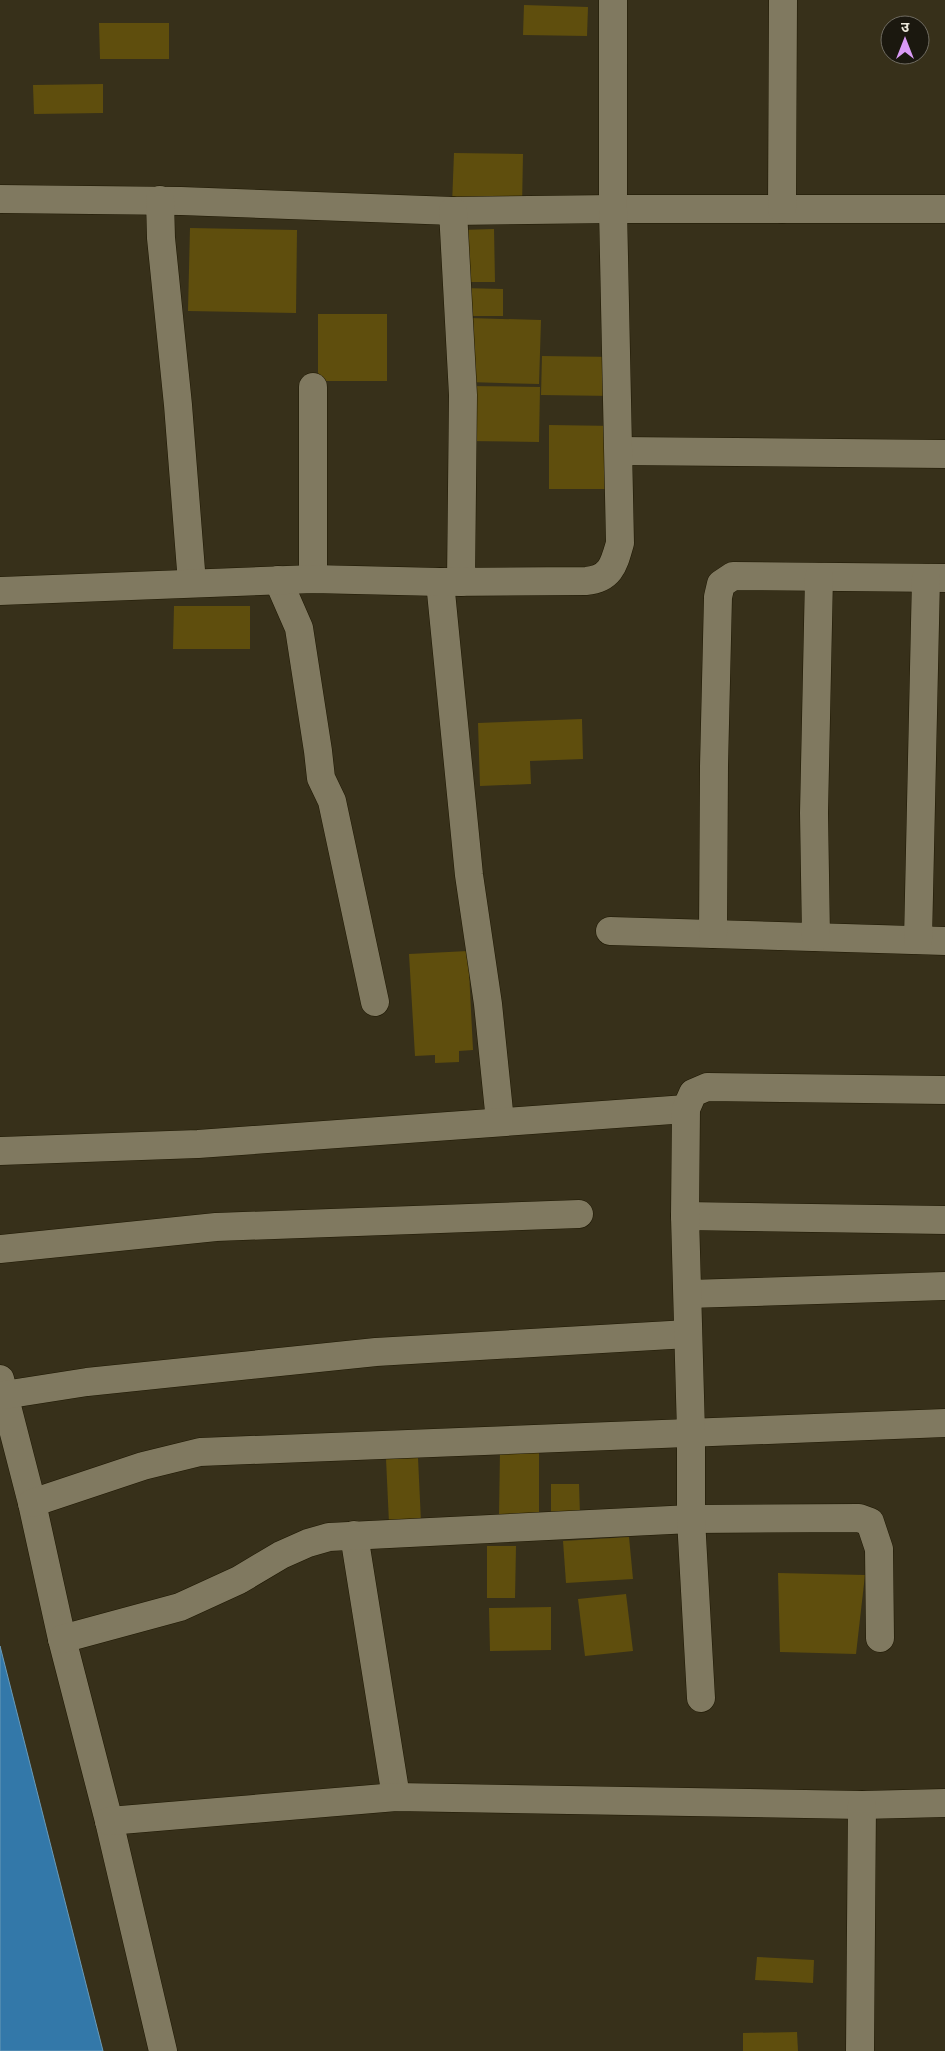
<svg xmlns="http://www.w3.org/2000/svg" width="945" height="2051" font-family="Karla,'Noto Sans Devanagari',sans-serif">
	<rect width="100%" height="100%" fill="#37301a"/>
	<polygon fill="#3378a9" stroke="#6a9ab8" points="0,1646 103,2051 0,2051"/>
	<g fill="#5f4e0d">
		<polygon points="524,5 588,7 587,36 523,35"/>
		<polygon points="99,23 169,23 169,59 100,59"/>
		<polygon points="103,84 103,113 34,114 33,85"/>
		<polygon points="454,153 523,154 522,207 452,205"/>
		<polygon points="190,228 297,230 296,313 188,311"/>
		<polygon points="494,229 495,282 462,282 461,230"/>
		<polygon points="462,288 503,289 503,316 462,316"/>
		<rect x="318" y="314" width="69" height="67"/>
		<polygon points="469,318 541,320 539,384 467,382"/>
		<polygon points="542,356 615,357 614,396 541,395"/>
		<polygon points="467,386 540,387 539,442 466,441"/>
		<polygon points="549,425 616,426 615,489 549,489"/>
		<polygon points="174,606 250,606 250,649 173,649"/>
		<polygon points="582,719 583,759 530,761 531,784 480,786 478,723"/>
		<polygon points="468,951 473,1050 459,1051 459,1062 435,1063 435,1055 415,1056 409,954"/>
		<polygon points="500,1451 539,1452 539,1516 499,1516"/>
		<polygon points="418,1458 421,1522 389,1523 386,1459"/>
		<polygon points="551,1484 579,1484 580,1516 551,1516"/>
		<polygon points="629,1537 633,1579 566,1583 563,1541"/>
		<polygon points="487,1546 516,1546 515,1598 487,1598"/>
		<polygon points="778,1573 865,1575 856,1654 780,1652"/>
		<polygon points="626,1594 633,1651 585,1656 578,1599"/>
		<polygon points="551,1607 551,1650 490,1651 489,1608"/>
		<polygon points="757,1957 814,1960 813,1983 755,1980"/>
		<polygon points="797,2032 798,2051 743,2051 743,2033"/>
	</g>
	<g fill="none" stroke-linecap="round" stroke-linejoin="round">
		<g stroke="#1e1803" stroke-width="29">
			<g id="minor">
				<polyline points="0,199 181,201 453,211 613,209 945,209"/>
				<polyline points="160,200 161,238 178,405 192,583"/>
				<polyline points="782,209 783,0"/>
				<polyline points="453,211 463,395 461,582"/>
				<polyline points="619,451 945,454"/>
				<polyline points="313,579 313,387"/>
				<polyline points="278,580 299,628 318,751 321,778 332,801 375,1002"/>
				<polyline points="440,582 469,875 488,1004 500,1121"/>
				<path d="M 0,591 L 313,579 L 440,582 L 586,581 C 611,579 614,564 620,543 L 613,209 L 613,0"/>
				<polyline points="610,931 945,941"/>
				<polyline points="713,934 714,766 718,597 721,584 733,576 945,578"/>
				<polyline points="816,937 814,813 819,577"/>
				<polyline points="918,940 926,578"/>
				<polyline points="0,1151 198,1144 686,1109"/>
				<polyline points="685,1216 945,1220"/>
				<polyline points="0,1249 216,1227 579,1214"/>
				<polyline points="688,1294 945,1286"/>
				<polyline points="0,1379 32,1503 62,1639 109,1821 163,2051"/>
				<polyline points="4,1395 87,1382 376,1352 688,1334"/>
				<polyline points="32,1503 143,1466 200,1452 945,1423"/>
				<polyline points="354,1535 396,1797"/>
				<polyline points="62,1639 180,1607 239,1580 281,1555 308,1543 329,1537 691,1519 859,1518 870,1522 879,1549 880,1638"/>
				<polyline points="701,1698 691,1519 691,1432 685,1216 686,1109 693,1093 707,1087 945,1090"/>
				<polyline points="109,1821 396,1797 862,1805 945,1803"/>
				<polyline points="860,2051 862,1805"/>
			</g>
		</g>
		<use href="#minor" stroke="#807960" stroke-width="28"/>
	</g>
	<g transform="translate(905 40)"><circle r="24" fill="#1b180f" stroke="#6f6b61"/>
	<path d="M0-4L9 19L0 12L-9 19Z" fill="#da9af6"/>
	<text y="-8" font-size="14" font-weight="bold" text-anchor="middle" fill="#ece8db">उ</text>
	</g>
</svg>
